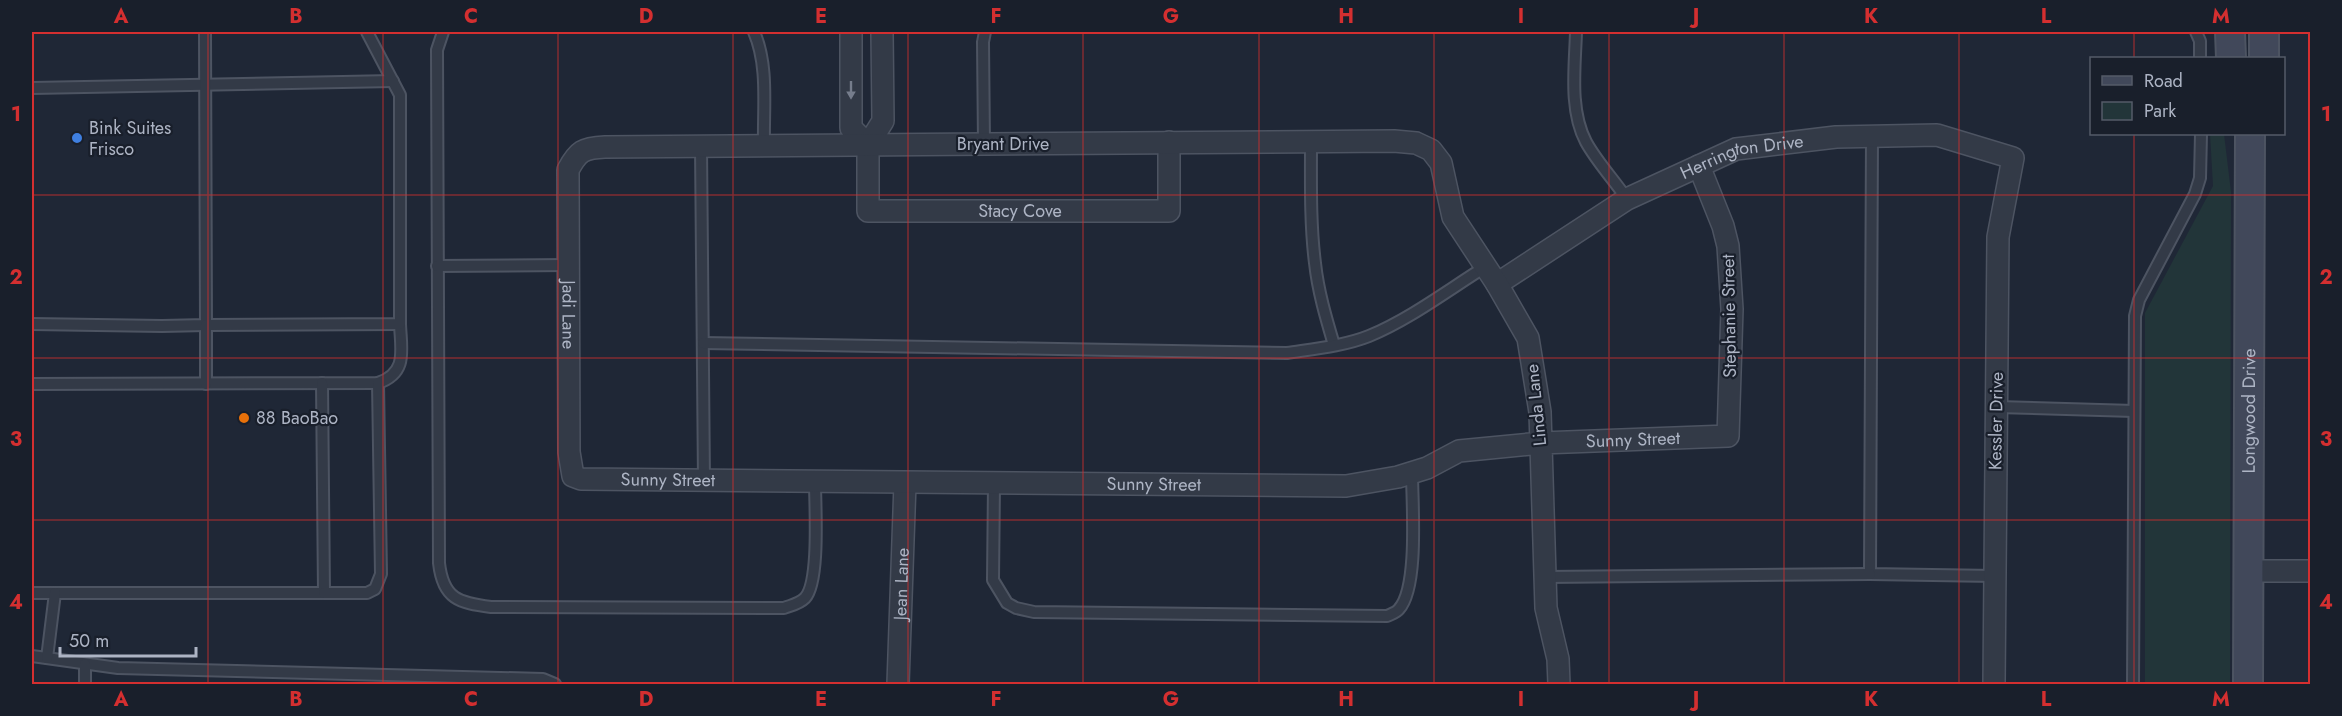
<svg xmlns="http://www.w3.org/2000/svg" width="2342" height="716" font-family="Jost,sans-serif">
	<rect width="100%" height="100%" fill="#1f2736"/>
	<polygon fill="#223539" points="2210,134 2224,134 2231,192 2230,684 2145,684 2145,313 2213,186"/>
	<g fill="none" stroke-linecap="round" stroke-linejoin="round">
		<g stroke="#4d5462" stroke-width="14">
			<g id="lane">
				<path d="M 443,32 L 437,50 L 439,563 C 443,599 459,603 491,607 L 784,608 C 792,605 799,604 805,598 C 820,582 815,506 815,482"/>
				<path d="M 754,32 C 769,66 763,109 764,145"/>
				<path d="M 1576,32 C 1575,67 1569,110 1586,142 C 1597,162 1614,180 1627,199"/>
				<polyline points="2196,32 2200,41 2200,58"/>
				<polyline points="32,88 393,81"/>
				<polyline points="1872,136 1870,574 1995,576"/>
				<path d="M 1311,141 C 1311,182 1310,223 1315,263 C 1318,291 1326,318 1334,345"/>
				<polyline points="984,144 983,42 985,32"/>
				<polyline points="701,146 704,482"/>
				<polyline points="437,266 568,265"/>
				<polyline points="32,324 162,326 206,325 205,32"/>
				<path d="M 703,343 L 1287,353 C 1313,349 1344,346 1369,336 C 1410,319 1448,290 1485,267"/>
				<path d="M 32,384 L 378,383 C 408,373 401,350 400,324"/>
				<polyline points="206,384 206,325 400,324 400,95 367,32"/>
				<polyline points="1997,407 2134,411"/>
				<path d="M 994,484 L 993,580 L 1007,603 L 1016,608 L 1034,612 L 1387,616 C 1391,614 1396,613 1399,609 C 1419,587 1412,503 1412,472"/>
				<polyline points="1545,577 1870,574"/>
				<polyline points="32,593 324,593 322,383"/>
				<polyline points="324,593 367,593 375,589 381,574 378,383"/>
				<polyline points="32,656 118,668 543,679 555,684"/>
				<polyline points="47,658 55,593"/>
				<polyline points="85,684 85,664"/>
				<polyline points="2133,684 2135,316 2139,300 2195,194 2200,178 2201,134"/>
			</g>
		</g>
		<g stroke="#4d5462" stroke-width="24">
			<g id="street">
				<polyline points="851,32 851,128 868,145"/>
				<path id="s1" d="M 868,145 L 868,211 L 1169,211 L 1169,142"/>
				<polyline points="868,145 883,121 882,32"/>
				<path id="s2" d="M 1497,284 L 1627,199 L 1736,149 L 1836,137 L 1937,135 L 2013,158 L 1998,237 L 1994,684"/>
				<polyline points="2248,571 2310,571"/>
				<path id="s3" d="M 898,684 L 905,483"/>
				<path id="s4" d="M 1559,684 L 1558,659 L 1546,608 L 1540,412 L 1528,338 L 1497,284 L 1453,217 L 1441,163 L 1431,150 L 1416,143 L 1394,141 L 605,147 C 583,148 578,151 568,170 L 569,452 L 573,476 L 581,479 L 1346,486 L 1398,477 L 1427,468 L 1459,451 L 1541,443 L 1728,436 L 1732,309 L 1728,246 L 1723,226 L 1699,166"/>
			</g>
		</g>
		<g stroke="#4d5462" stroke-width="32">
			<g id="secondary">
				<polyline points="2230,32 2231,58"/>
				<polyline points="2264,58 2264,32"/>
				<path id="s5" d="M 2248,684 L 2250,134"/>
			</g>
		</g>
		<use href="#lane" stroke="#333a47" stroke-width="10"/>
		<use href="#street" stroke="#333a47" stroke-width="21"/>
		<use href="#secondary" stroke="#41485a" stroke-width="28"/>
	</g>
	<defs><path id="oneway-solid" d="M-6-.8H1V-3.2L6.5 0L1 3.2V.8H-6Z" transform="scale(1.5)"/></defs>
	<use fill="#767d8c" href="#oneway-solid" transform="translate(851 90) rotate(90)"/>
	<path fill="none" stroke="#d42f30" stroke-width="1.5" stroke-opacity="0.55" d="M 208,32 L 208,684M 383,32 L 383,684M 558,32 L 558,684M 733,32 L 733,684M 908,32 L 908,684M 1083,32 L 1083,684M 1259,32 L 1259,684M 1434,32 L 1434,684M 1609,32 L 1609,684M 1784,32 L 1784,684M 1959,32 L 1959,684M 2134,32 L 2134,58M 2134,134 L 2134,684M 32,195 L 2310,195M 32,358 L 2310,358M 32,520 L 2310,520"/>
	<circle fill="#3f7fe0" stroke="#191f2b" stroke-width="2" cx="77" cy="138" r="6"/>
	<circle fill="#e8710a" stroke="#191f2b" stroke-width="2" cx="244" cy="418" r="6"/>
	<g text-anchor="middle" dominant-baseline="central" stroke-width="4.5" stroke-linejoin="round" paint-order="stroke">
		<g font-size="18" fill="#adb4c4" stroke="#191f2b" text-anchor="start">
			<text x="89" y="128">Bink Suites<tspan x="89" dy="21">Frisco</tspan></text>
			<text x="256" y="418">88 BaoBao</text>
		</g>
		<g font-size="18" fill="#adb4c4" stroke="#191f2b">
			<text x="1003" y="144">Bryant Drive</text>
			<text stroke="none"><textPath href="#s2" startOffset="279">Herrington Drive</textPath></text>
			<text stroke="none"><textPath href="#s1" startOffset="218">Stacy Cove</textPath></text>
			<text stroke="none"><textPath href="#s4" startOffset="1582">Jadi Lane</textPath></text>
			<text transform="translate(1729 316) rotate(-91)">Stephanie Street</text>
			<text transform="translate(1536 405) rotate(-96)">Linda Lane</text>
			<text stroke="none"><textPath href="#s5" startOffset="273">Longwood Drive</textPath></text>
			<text transform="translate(1996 421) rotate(-89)">Kessler Drive</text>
			<text stroke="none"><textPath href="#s4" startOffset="2811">Sunny Street</textPath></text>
			<text stroke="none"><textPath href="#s4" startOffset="1839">Sunny Street</textPath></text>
			<text stroke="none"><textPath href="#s4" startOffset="2325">Sunny Street</textPath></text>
			<text stroke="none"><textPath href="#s3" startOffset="100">Jean Lane</textPath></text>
		</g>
	</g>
	<rect width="2342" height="716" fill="none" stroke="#191f2b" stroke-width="66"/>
	<rect x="2090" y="57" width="195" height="78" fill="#191f2b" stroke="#545b68" stroke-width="1.5"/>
	<rect x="2102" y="76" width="30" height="9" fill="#41485a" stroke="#545b68" stroke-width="1.5"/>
	<text x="2144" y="87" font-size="18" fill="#adb4c4">Road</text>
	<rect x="2102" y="102" width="30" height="18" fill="#223539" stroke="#545b68" stroke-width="1.5"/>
	<text x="2144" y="117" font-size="18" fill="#adb4c4">Park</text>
	<path d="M60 647v9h136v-9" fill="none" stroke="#adb4c4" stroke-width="3"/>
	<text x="69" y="647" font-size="18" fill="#adb4c4" stroke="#191f2b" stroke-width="4.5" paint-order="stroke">50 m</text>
	<rect x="33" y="33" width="2276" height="650" fill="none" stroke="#d42f30" stroke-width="2"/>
	<g font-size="20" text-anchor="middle" font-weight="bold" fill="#d42f30">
		<text x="121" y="23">A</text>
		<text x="296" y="23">B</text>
		<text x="471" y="23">C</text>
		<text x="646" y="23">D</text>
		<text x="821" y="23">E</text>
		<text x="996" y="23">F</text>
		<text x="1171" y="23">G</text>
		<text x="1346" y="23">H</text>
		<text x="1521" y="23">I</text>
		<text x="1696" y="23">J</text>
		<text x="1871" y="23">K</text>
		<text x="2046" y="23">L</text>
		<text x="2221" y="23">M</text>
		<text x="16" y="121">1</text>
		<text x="2326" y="121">1</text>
		<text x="16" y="284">2</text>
		<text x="2326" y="284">2</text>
		<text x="16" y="446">3</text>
		<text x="2326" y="446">3</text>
		<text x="16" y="609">4</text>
		<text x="2326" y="609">4</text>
		<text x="121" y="706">A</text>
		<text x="296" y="706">B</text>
		<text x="471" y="706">C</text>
		<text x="646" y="706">D</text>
		<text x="821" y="706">E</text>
		<text x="996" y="706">F</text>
		<text x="1171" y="706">G</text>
		<text x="1346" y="706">H</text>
		<text x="1521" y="706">I</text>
		<text x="1696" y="706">J</text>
		<text x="1871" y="706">K</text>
		<text x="2046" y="706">L</text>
		<text x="2221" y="706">M</text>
	</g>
</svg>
